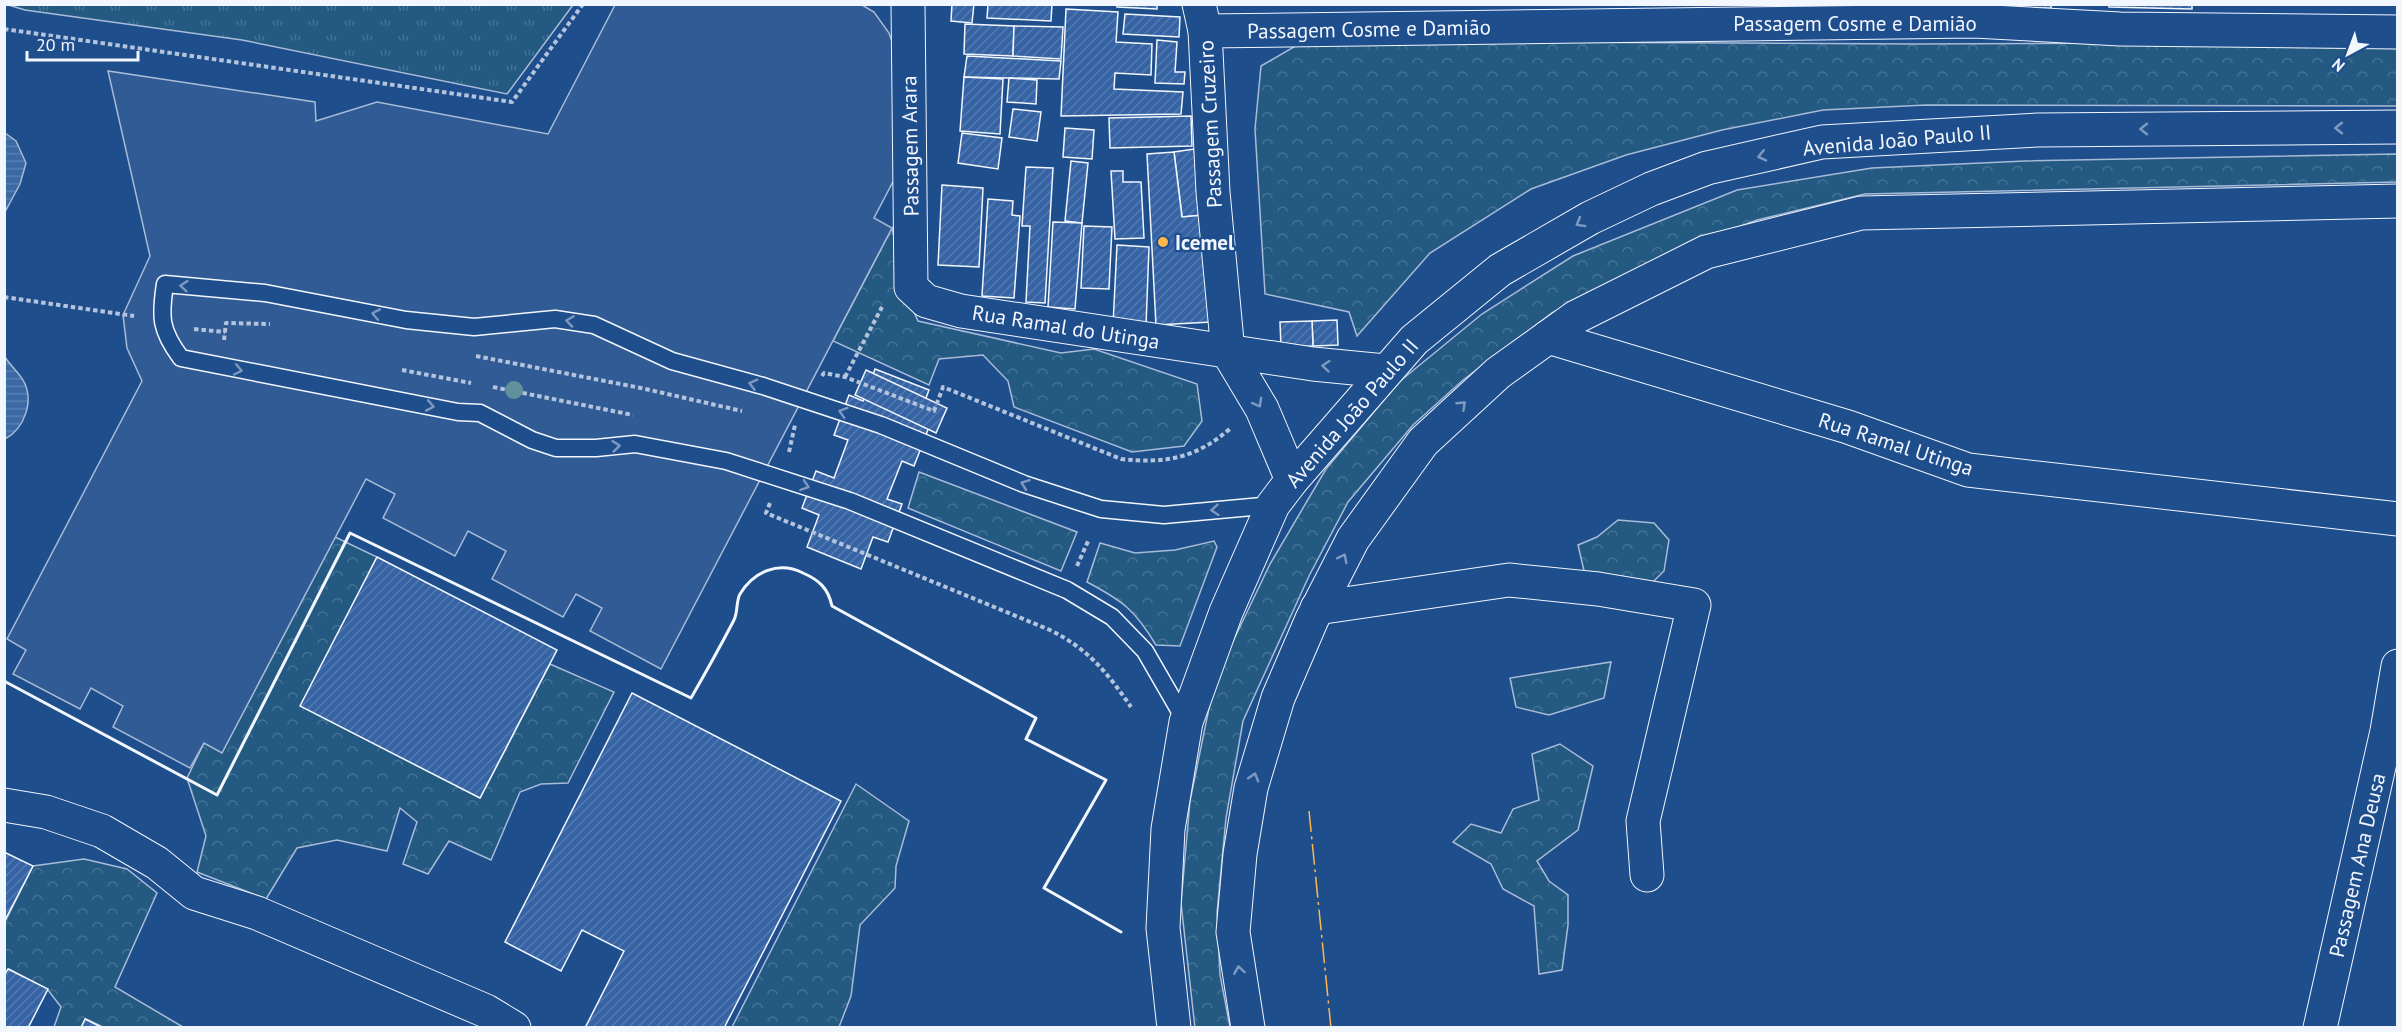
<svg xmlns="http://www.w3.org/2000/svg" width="2402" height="1032" font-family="'PT Sans',sans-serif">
	<defs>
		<pattern id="grass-tufts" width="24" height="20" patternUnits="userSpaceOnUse" patternTransform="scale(1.5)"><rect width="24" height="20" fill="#245a82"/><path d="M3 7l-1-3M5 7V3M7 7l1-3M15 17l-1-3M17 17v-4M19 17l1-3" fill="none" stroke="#447295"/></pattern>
		<pattern id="forest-crowns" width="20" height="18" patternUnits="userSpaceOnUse" patternTransform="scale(1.5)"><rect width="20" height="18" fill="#245a82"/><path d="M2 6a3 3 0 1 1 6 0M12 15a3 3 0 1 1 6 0" fill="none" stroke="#447295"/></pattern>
		<pattern id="water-rules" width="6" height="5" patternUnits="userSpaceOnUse" patternTransform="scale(1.5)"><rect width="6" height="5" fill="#3b69a3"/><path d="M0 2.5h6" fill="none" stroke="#587fb1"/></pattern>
		<pattern id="building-hatch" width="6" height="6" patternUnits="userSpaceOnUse" patternTransform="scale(1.5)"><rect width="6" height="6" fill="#3563a3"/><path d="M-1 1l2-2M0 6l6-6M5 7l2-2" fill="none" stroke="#537ab1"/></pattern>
	</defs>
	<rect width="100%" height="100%" fill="#1f4e8c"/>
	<polygon fill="url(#grass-tufts)" stroke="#a8bbd7" stroke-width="1.5" points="5,4 573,4 573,5 507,94 242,40 25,10"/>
	<g fill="url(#forest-crowns)" stroke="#a8bbd7" stroke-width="1.5">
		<polygon points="1304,41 1916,44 2397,42 2398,106 1926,105 1823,110 1722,130 1626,155 1531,189 1430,253 1357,336 1349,312 1265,294 1255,129 1261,66"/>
		<polygon points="2397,154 2397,182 1865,194 1757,220 1665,254 1552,313 1463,380 1413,425 1348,502 1309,576 1243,721 1226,818 1217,913 1220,975 1230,1027 1195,1028 1181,903 1190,801 1215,679 1270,564 1326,469 1399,382 1482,314 1573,256 1737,190 1872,168 2025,161"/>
		<polygon points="892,228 908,298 918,321 1061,353 1094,349 1197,384 1202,421 1184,446 1132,452 1014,407 1008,381 983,355 939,359 929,385 833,341"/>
		<polygon points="919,472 1077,532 1061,571 908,508"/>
		<polygon points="1618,520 1654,523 1669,540 1664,571 1646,589 1585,575 1578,545 1597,537"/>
		<polygon points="335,537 377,557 301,706 480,798 550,664 614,692 568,783 541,784 520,792 491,860 449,841 428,874 403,864 417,822 400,808 387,851 337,840 297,848 266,899 197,872 206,836 187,778 204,743 222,752"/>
		<path d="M 1214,541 L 1217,547 L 1180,646 L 1156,645 C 1135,610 1123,601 1087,582 L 1100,543 L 1135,553 L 1175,550 Z"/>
		<polygon points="1611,662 1604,698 1549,715 1516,707 1510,678"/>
		<polygon points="1560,744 1593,766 1578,830 1537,861 1549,881 1568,895 1568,925 1562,970 1539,974 1534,906 1503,889 1491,864 1453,842 1471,824 1501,833 1513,809 1539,800 1532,754"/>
		<polygon points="856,784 909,821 896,866 895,888 860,925 851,996 839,1027 732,1027"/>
		<polygon points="84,859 127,869 157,893 115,987 183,1027 103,1027 86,1019 81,1027 54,1027 61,1007 48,990 9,969 5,976 5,922 33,866"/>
	</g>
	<polygon fill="#305b95" stroke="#a8bbd7" stroke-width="1.5" points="615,5 862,5 874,12 889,33 897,56 897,174 874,218 892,228 661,669 590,631 602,608 576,594 563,617 492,579 506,551 468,531 455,556 383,518 395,494 366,479 222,753 204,743 190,768 113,727 123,706 91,688 80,709 13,674 26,650 7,639 142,381 127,348 123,315 150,256 108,71 315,102 316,121 377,102 548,134"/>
	<g fill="url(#water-rules)" stroke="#a8bbd7" stroke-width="1.5">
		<polygon points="5,133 16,141 26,163 20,184 5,212"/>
		<path d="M 5,357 C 10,365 18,372 23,380 C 35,401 24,429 5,439 Z"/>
	</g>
	<g fill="url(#building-hatch)" stroke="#f2f6ff" stroke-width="1.5">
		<polygon points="952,4 974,4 972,23 951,21"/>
		<polygon points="988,4 1052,4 1051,21 987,18"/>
		<polygon points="1117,4 1157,4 1157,9 1117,7"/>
		<polygon points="2018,4 2051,4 2051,8 2018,9"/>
		<polygon points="2109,4 2192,4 2192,9 2109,7"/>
		<polygon points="1066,9 1118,12 1116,42 1152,44 1151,75 1115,73 1114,89 1183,92 1181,114 1061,116"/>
		<polygon points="1125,14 1180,17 1179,37 1123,34"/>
		<polygon points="965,24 1014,26 1013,56 964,54"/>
		<polygon points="1014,26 1063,27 1061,59 1013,56"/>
		<polygon points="1157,40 1177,42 1175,72 1185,72 1184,84 1155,83"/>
		<polygon points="967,56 1061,61 1059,79 964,77"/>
		<polygon points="964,77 1003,79 1000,134 960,131"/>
		<polygon points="1009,78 1037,80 1036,104 1007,102"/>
		<polygon points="1013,109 1041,112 1037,141 1009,137"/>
		<polygon points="1191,116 1192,146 1110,148 1109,118"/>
		<polygon points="1065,128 1094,130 1092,159 1063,157"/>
		<polygon points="962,133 1002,138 998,169 958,163"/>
		<polygon points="1194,149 1203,215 1182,217 1174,152"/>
		<polygon points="1174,152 1182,217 1203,215 1211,322 1156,325 1147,154"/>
		<polygon points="1071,161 1088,163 1082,223 1065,221"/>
		<polygon points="1026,167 1053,168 1045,303 1026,302 1030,226 1022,226"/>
		<polygon points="1111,171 1123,171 1123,182 1141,182 1144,238 1115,239"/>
		<polygon points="942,185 983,188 979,267 938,265"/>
		<polygon points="988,199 1013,201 1012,215 1020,216 1014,298 982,296"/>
		<polygon points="1053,222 1082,223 1075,309 1048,307"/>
		<polygon points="1084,226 1112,227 1109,289 1081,288"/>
		<polygon points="1117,245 1149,247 1146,326 1113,325"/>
		<polygon points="1337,320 1338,345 1313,346 1312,321"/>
		<polygon points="1312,321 1313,346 1281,347 1280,322"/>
		<polygon points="875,369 929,390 917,422 929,427 914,466 902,461 887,499 902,504 888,542 873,537 861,569 807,547 819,515 802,508 816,471 834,478 848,440 834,435 849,395 863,401"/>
		<polygon points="866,370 947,408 936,433 855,395"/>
		<polygon points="377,557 557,650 480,798 300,706"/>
		<polygon points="632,693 841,801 724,1028 585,1028 624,951 582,930 561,971 505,942"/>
		<polygon points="4,852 33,866 4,922"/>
		<polygon points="8,969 48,989 28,1028 4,1028 4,976"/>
		<polygon points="85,1019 103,1028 81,1028"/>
	</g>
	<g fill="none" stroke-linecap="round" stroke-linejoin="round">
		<g stroke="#f2f6ff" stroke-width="19">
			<path id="lane" d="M 1186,722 L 1145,651 L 1112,617 L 1067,590 L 850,501 L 726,461 L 635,444 L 596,448 L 556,448 L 532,440 L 480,413 L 458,412 L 181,358 C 160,330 160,317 165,284 L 265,293 L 406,320 L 474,327 L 555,319 L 594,325 L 672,361 L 763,386 L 881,425 L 1024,484 L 1101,509 L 1164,515 L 1273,505"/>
		</g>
		<g stroke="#f2f6ff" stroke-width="35">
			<g id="street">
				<polyline points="908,4 911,287 926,301 961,311 1313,364 1385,371"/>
				<polyline points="1199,4 1205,31 1213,192 1228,352 1262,409 1292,480"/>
				<polyline points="1205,31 1974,21 2120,29 2398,32"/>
				<polyline points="1548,337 1848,427 1968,470 2398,519"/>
				<polyline points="1317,608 1509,580 1598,589 1694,605 1643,821 1647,875"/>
				<polyline points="4,805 46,812 102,831 157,863 194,893 257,913 486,1011 514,1028"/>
				<polyline points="2320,1028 2387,731 2398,666"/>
			</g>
		</g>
		<g stroke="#f2f6ff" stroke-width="35">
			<g id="primary">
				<polyline points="1174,1028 1163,928 1168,829 1186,722 1226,612 1273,505 1292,480 1414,340 1500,270 1590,218 1651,189 1707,168 1822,142 2038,130 2398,127"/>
				<polyline points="1248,1028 1233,932 1240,854 1251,788 1278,698 1312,619 1353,539 1423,442 1498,373 1576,317 1706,252 1861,213 2398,201"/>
			</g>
		</g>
		<g stroke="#b3c4dc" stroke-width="4" stroke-dasharray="4.5 3" stroke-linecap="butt">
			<polyline points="4,29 512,102 583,4"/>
			<polyline points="4,297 134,316"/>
			<polyline points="194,329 225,332"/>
			<polyline points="224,340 226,323 270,324"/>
			<polyline points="476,356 641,388 742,411"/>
			<polyline points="402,370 471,383"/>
			<path d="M 822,376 L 824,373 L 845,377 L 934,411 L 943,387 L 1121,459 C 1166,464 1197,458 1232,427"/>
			<polyline points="845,377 882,307"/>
			<polyline points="493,387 633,415"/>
			<polyline points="789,452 795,425"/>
			<path d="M 770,503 L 766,513 L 1050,630 C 1088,649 1107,672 1131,707"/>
			<polyline points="1077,566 1089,539"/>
		</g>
		<use href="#lane" stroke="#1f4e8c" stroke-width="16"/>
		<use href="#street" stroke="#1f4e8c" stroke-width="33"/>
		<use href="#primary" stroke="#1f4e8c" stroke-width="33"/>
		<path stroke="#f2f6ff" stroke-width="3" d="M 4,681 L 217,795 L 350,533 L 691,698 C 706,672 720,647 734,620 C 738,612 736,601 740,594 C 754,571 779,561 803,573 C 819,580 828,588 832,606 L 1036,718 L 1026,739 L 1106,780 L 1044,888 L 1121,932"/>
		<polyline stroke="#ffb74d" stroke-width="1.5" stroke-dasharray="21 4.5 3 4.5" stroke-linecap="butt" points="1309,811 1331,1028"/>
	</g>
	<circle fill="#61919a" cx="514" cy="390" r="9"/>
	<defs><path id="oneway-chevron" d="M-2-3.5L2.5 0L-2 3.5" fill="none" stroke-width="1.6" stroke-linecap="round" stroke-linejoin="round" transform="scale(1.5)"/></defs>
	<g stroke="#7e9ac0">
		<use href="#oneway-chevron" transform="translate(2339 128) rotate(180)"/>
		<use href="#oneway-chevron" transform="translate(2144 129) rotate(180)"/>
		<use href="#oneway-chevron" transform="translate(1762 156) rotate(167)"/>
		<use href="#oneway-chevron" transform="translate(1580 223) rotate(150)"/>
		<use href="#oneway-chevron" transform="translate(184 286) rotate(-175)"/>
		<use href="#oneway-chevron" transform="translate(376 314) rotate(-169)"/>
		<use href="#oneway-chevron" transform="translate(570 321) rotate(-172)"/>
		<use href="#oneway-chevron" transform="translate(1326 366) rotate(-175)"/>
		<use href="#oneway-chevron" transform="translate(238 370) rotate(12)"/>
		<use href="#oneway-chevron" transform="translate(753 384) rotate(-165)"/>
		<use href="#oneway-chevron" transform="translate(1258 403) rotate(61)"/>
		<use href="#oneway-chevron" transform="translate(1462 405) rotate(-43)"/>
		<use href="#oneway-chevron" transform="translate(430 406) rotate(11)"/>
		<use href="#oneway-chevron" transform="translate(843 412) rotate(-162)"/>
		<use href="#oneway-chevron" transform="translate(616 446) rotate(-6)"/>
		<use href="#oneway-chevron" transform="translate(1025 484) rotate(-160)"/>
		<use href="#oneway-chevron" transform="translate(805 486) rotate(19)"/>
		<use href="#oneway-chevron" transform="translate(1215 510) rotate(175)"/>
		<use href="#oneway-chevron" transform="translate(1343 558) rotate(-63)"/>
		<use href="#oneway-chevron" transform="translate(1254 777) rotate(-73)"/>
		<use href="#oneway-chevron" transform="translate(1239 970) rotate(-99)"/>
	</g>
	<circle fill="#ffb74d" stroke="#1f4e8c" stroke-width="2" cx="1163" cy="242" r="6"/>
	<g text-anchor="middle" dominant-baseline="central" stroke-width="4.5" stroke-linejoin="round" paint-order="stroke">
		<g font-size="21" fill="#f2f6ff" stroke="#1f4e8c">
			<text x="1855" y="23">Passagem Cosme e Damião</text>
			<text transform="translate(1369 29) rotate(-1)">Passagem Cosme e Damião</text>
			<text transform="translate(1210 124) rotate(-93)">Passagem Cruzeiro</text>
			<text transform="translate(1897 140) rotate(-5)">Avenida João Paulo II</text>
			<text transform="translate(910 146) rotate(-91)">Passagem Arara</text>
			<text transform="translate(1066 327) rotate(9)">Rua Ramal do Utinga</text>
			<text transform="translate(1352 413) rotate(-49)">Avenida João Paulo II</text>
			<text transform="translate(1896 444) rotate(18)">Rua Ramal Utinga</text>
			<text transform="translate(2357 865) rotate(-77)">Passagem Ana Deusa</text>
		</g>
		<g font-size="21" font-weight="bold" fill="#f2f6ff" stroke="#1f4e8c" text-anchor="start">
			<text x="1175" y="242">Icemel</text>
		</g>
	</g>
	<rect width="2402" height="1032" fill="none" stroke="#f2f6ff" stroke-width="12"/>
	<g transform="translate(2348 54) rotate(221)" stroke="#1f4e8c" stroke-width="4.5" paint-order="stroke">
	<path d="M0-4.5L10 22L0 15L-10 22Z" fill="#f2f6ff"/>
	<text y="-9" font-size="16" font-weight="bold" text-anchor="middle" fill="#f2f6ff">N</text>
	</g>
	<path d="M27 51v9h111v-9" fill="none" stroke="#f2f6ff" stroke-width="3"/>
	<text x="36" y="51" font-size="18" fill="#f2f6ff" stroke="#1f4e8c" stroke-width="4.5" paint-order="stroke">20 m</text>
</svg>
